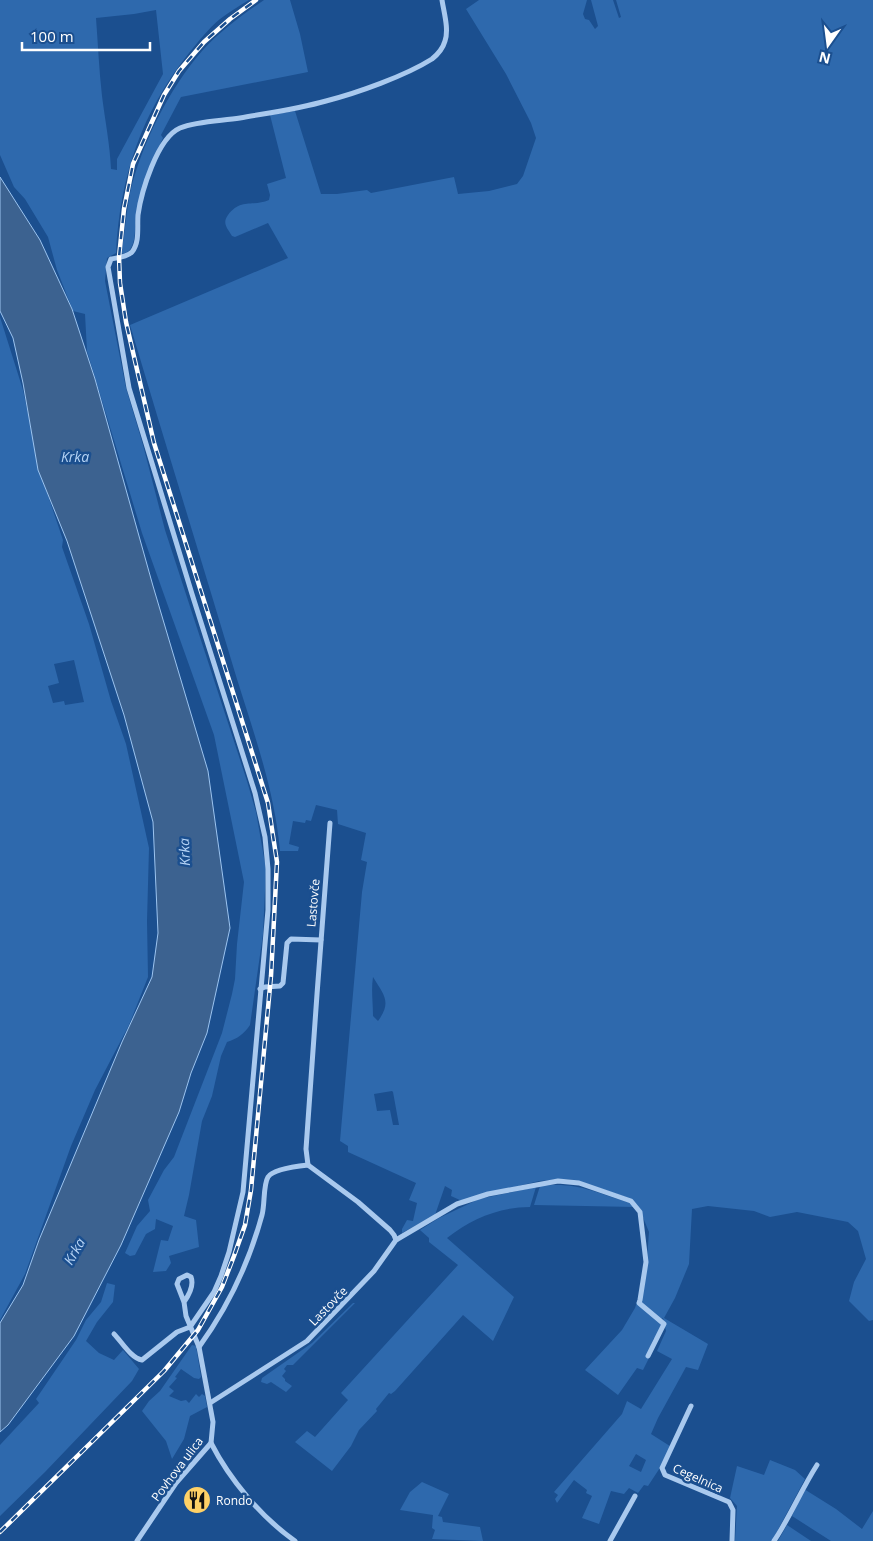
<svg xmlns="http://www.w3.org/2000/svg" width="873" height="1541" font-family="'Open Sans',sans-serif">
	<rect width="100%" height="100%" fill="#1b4f8f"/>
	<g fill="#2e69ad" fill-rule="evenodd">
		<path d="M 0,0 L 249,0 C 239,6 229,12 220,19 C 208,29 199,41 189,53 C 141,113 120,177 116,253 L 107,258 L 105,281 L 126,388 L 143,445 L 165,530 L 247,781 L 256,812 L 266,869 L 263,934 L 250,1025 C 244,1034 237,1039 227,1042 L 221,1056 L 212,1096 L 202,1121 L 189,1195 L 184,1216 L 196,1220 L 199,1247 L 169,1256 L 171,1263 L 166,1271 L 153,1272 L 161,1240 L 168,1241 L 173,1226 L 156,1219 L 155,1229 L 146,1234 L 135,1255 L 130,1256 L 125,1253 L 137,1226 L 150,1211 L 148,1200 L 164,1170 L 174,1157 L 222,1033 L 232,994 L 235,979 L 237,944 L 244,882 L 214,735 L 142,533 L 87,351 L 85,314 L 73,311 L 57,270 L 48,237 L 25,199 L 14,187 L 0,155 ZM 156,10 L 163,74 L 117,159 L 117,170 L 111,169 C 110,145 105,120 102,96 C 99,70 98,44 96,18 L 134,14 Z"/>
		<path d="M 264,0 L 290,0 L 300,34 L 308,72 L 181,97 L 161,135 L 163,138 C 152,160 143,186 137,210 C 134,222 137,238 131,248 C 129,252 125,253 121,254 C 125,234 126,213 130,193 C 141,145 169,89 202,51 C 220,31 242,15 264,0 Z"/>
		<path d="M 479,0 L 587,0 L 583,14 L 585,19 L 589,20 L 595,29 L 598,26 L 591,0 L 613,0 L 619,18 L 621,17 L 616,0 L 873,0 L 873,1320 L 869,1321 L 849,1301 L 854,1282 L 866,1259 L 858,1231 L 848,1222 L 797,1212 L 770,1217 L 754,1211 L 708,1206 L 692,1209 L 689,1264 L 675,1298 L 664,1318 L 708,1344 L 698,1370 L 686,1367 L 658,1418 L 651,1434 L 673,1448 L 648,1486 L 644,1485 L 638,1493 L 629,1488 L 624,1494 L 611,1491 L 599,1524 L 582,1518 L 592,1496 L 586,1493 L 587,1490 L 574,1480 L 557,1503 L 555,1499 L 558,1495 L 554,1492 L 622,1414 L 627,1401 L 641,1409 L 672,1359 L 657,1351 L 666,1331 L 663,1318 L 660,1320 L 662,1329 L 658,1339 L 654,1338 L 651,1345 L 655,1346 L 643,1370 L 637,1368 L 618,1395 L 585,1370 L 622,1330 L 635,1308 L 646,1273 L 649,1232 L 642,1215 L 635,1207 L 534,1205 L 540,1186 C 578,1182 593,1192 627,1202 L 629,1198 L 575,1180 L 559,1179 L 539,1181 L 510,1188 L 462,1201 L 451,1196 L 452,1190 L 445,1186 L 435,1215 L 402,1233 L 402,1229 L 407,1220 L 413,1221 L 417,1203 L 409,1200 L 416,1183 L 348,1152 L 348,1146 L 340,1141 L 362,892 L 367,862 L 361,860 L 366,833 L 338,824 L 337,810 L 316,805 L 311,821 L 306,820 L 305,823 L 293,821 L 289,844 L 299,847 L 298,851 L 280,851 C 274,783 249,721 230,656 C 197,546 163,436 130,325 L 288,258 L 268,223 L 235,237 L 232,236 C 227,228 222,223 228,215 C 241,198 253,207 269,200 L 270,195 L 267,184 L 286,178 L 270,115 L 295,111 L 321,194 L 337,194 L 367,190 L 371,193 L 454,177 L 458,194 L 489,191 L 517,184 L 523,176 L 536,138 L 531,123 L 506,74 L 466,9 ZM 373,977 C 384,995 392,1002 378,1021 L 373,1016 C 373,1002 371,990 373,977 ZM 392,1091 L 393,1092 L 399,1125 L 393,1125 L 390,1110 L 377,1111 L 374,1094 ZM 636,1454 L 646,1460 L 641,1472 L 629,1466 Z"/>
		<path d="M 0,317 L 23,390 L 41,475 L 63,540 L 62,547 L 89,624 L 111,701 L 126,744 L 149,848 L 147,921 L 148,977 L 129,1025 L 95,1090 L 71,1146 L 25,1274 L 0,1320 ZM 74,660 L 84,702 L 65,705 L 64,701 L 53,703 L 48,686 L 59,683 L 54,664 Z"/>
		<path d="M 536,1187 L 530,1207 C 499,1207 471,1219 447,1238 L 514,1297 L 493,1341 L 463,1315 L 395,1391 L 391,1394 L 389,1393 L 376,1409 L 377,1411 L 359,1430 L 351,1446 L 332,1471 L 295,1442 L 307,1431 L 315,1437 L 348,1400 L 341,1393 L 458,1265 L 429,1242 L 429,1238 L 420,1230 L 439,1218 L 479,1199 Z"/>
		<polygon points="107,1283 115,1285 113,1302 97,1322 86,1341 99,1353 114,1360 123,1350 139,1369 132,1381 45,1472 0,1516 0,1445 39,1403 36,1399 76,1340 86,1320 101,1302"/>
		<polygon points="353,1303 355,1303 293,1365 287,1365 284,1369 286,1371 282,1376 285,1379 285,1381 292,1386 286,1392 271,1382 267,1384 261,1382 262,1378 312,1343"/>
		<polygon points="192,1345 196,1346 201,1377 199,1379 194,1378 181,1369 175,1377 177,1378 169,1387 174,1391 169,1396 181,1401 186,1400 189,1403 196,1394 199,1397 202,1394 205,1396 207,1407 190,1416 184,1439 172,1459 166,1441 142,1411 149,1401 160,1391"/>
		<polygon points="770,1460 795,1470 805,1479 772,1541 735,1541 737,1506 730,1498 737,1466 764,1475"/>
		<polygon points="422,1482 449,1494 438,1516 442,1517 443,1522 480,1527 483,1541 432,1539 435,1530 432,1528 433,1515 400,1510 410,1492"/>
		<polygon points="804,1489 836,1509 862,1529 873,1511 873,1541 831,1541 792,1516"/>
		<polygon points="787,1525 811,1541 778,1541"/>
	</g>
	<polygon fill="#3c6290" stroke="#9cc4f0" points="0,177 40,240 72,309 95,379 153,586 208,771 230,928 207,1033 191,1073 179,1112 121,1245 74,1336 8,1425 0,1432 0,1323 23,1285 39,1240 122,1042 152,977 158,933 153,822 124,715 67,541 38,470 23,383 13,338 0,311"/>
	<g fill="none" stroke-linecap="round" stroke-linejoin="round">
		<g stroke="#a9c9ee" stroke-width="5">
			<polyline points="260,989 265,987 280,986 283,983 287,943 291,939 321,940"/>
			<path d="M 308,1165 L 306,1149 C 313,1040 322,932 330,823"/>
			<path d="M 190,1327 L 214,1292 L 221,1276 L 229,1252 L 243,1192 L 268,910 L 268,869 L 265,837 L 255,793 L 192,594 L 129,388 L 108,267 L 111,259 C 117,258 127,257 132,252 C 140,242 137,227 138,215 C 141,193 157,138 180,128 C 198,121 221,121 240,118 C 268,113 298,109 326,101 C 357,93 405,76 432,59 C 437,55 443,48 445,41 C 449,29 444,13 442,0"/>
			<path d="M 114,1334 C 122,1342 131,1358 142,1360 L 177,1332 L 190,1327"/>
			<path d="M 199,1347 C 228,1307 249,1263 262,1215 C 265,1205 263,1185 268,1177 C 273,1169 299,1166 308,1165 L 358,1202 L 390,1230 L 394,1235 L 396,1240"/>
			<polyline points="210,1403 307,1341 374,1271 396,1240 457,1204 488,1194 558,1181 579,1183 631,1201 640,1212 646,1262 640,1300 639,1303 664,1324 648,1356"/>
			<polyline points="691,1406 662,1468 665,1475 729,1502 733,1510 732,1541"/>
			<path d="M 211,1443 C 230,1480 261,1517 295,1541"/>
			<path d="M 137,1541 L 176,1483 L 211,1443 L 213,1422 L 199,1347 L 186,1316 L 184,1302 L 177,1284 L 179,1279 L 187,1275 L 191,1277 C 194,1285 189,1295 184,1302"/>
			<polyline points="610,1541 635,1496"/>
			<path d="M 774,1541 C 790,1517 801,1490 817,1465"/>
		</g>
		<g stroke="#fff" stroke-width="4.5">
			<polyline id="rail" points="0,1532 164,1371 198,1330 222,1287 234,1256 245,1225 251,1190 271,976 277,862 268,803 154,443 126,322 120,283 119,257 124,209 133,164 164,95 179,71 204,42 230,19 256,0"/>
		</g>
		<use href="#rail" stroke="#1b4f8f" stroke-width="2.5" stroke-dasharray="8" stroke-linecap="butt"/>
	</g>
	<defs>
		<g id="restaurant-disc" transform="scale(1.4375)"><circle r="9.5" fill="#ffd166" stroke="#1b4f8f"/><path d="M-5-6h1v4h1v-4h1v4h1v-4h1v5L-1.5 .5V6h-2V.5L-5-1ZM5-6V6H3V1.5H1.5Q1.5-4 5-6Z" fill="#111"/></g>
	</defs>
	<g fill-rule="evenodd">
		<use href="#restaurant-disc" x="197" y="1500"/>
	</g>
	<g text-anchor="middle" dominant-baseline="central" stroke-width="5" stroke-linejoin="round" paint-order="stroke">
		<g font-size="12" fill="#fff" stroke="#1b4f8f">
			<text transform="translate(313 903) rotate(-85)">Lastovče</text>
			<text transform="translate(328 1306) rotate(-46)">Lastovče</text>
			<text transform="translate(177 1469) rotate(-53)">Povhova ulica</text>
			<text transform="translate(698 1478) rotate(24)">Cegelnica</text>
		</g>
		<g font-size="12" fill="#fff" stroke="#1b4f8f" text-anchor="start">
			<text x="216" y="1500">Rondo</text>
		</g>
		<g font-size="14" font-style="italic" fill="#b5d3f5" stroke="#1b4f8f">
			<text x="75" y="456">Krka</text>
			<text transform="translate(184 852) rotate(-92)">Krka</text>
			<text transform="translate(74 1251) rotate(-60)">Krka</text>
		</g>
	</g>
	<g transform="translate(828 45) rotate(194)" stroke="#1b4f8f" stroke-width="4" paint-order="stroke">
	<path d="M0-4L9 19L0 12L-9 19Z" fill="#ffffff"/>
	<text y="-8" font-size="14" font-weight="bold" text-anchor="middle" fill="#ffffff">N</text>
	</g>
	<path d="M22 42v8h128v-8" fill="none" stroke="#ffffff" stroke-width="2.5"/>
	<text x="30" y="42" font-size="15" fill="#ffffff" stroke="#1b4f8f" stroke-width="4" paint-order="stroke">100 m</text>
</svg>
